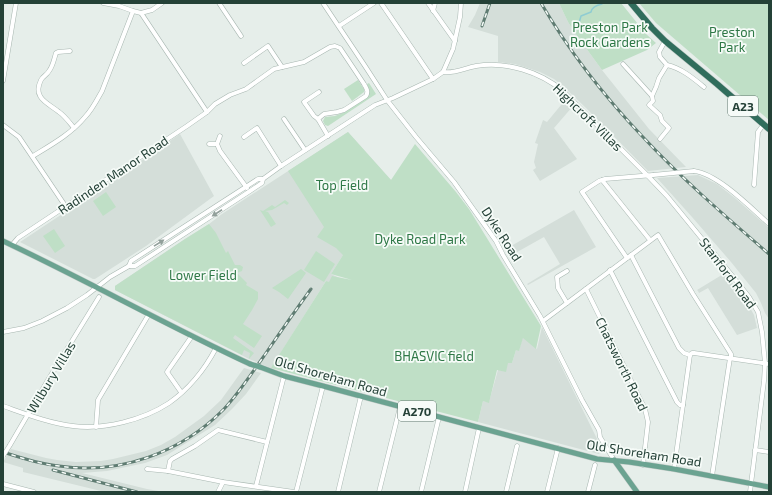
<svg xmlns="http://www.w3.org/2000/svg" width="772" height="495" font-family="'Exo 2',sans-serif">
	<rect width="100%" height="100%" fill="#e6eeea"/>
	<g fill="#d4ded9">
		<polygon points="480,3 559,3 568,22 575,33 602,70 649,129 686,167 648,171 586,108 562,85 554,79 540,72 515,64 498,62 498,36 468,27 475,15"/>
		<polygon points="566,99 573,106 554,128 577,159 540,181 533,170 536,168 534,162 538,144 535,143 543,120 547,122"/>
		<polygon points="348,132 391,180 331,274 359,287 350,307 326,281 271,368 249,359 115,290 115,286 185,239 209,224 222,214"/>
		<polygon points="180,134 214,196 146,246 95,279 93,279 20,242 103,187"/>
		<polygon points="698,175 717,184 735,198 769,228 769,319 765,313 761,303 756,293 731,262 692,217 657,178"/>
		<polygon points="574,210 596,247 528,285 527,284 560,264 544,237 510,256 506,249"/>
		<polygon points="725,273 749,306 754,315 757,328 737,335 708,288 699,293 698,291 697,290"/>
		<polygon points="542,327 602,449 599,454 478,422 483,401 489,402 498,370 508,362 512,363 516,350 519,350 523,337 537,349"/>
		<polygon points="244,368 261,373 246,394 232,409 215,425 167,455 145,463 107,471 82,473 147,489 164,492 105,492 23,472 23,468 3,462 11,449 46,458 57,460 76,462 101,461 113,459 146,451 161,445 175,437 204,416 221,400"/>
	</g>
	<g fill="#bfdfc6">
		<polygon points="559,3 621,3 646,34 656,43 647,50 602,70 575,33 568,22"/>
		<polygon points="639,3 769,3 769,120 656,23"/>
		<polygon points="358,80 364,89 364,92 352,101 344,89"/>
		<polygon points="369,83 376,94 328,126 325,125 323,121 325,117 335,116 345,112 369,94 369,90 367,84"/>
		<polygon points="348,132 391,180 415,144 456,192 469,209 541,326 536,349 523,338 519,351 516,350 512,363 508,363 506,372 497,370 489,403 483,401 478,422 271,368 275,360 278,362 279,359 277,358 326,281 329,282 332,276 352,280 331,274 343,255 336,248 317,237 324,227 288,171"/>
		<polygon points="106,192 116,207 103,216 93,201"/>
		<polygon points="285,200 289,203 287,205 284,203 272,210 265,211 268,212 276,224 271,227 260,210 263,211 272,205 275,207"/>
		<polygon points="209,224 216,233 226,253 228,251 235,265 240,265 243,267 242,271 237,273 247,283 246,285 258,292 258,299 252,310 243,324 262,336 254,348 235,335 233,338 254,353 249,359 250,353 244,350 242,355 115,290 115,286 185,239"/>
		<polygon points="54,229 65,246 55,253 43,236"/>
		<polygon points="316,251 335,264 324,282 304,270"/>
		<polygon points="301,269 306,273 288,299 279,292 272,288"/>
	</g>
	<g fill="none" stroke-linecap="round" stroke-linejoin="round">
		<path stroke="#8fccd2" stroke-width="1.5" d="M 579,23 L 581,16 L 591,12 C 592,7 597,5 602,4"/>
		<g stroke="#a8b7b1" stroke-width="5">
			<g id="minor">
				<polyline points="103,3 119,6 133,11 141,13 152,10 162,3"/>
				<polyline points="219,3 241,36"/>
				<polyline points="323,3 365,66 387,100 416,137 454,182 496,241 503,255 540,316 582,400 595,423 599,430 600,437 614,460"/>
				<polyline points="381,3 433,79"/>
				<polyline points="428,3 455,41"/>
				<polyline points="433,11 435,3"/>
				<polyline points="141,13 207,112"/>
				<polyline points="339,26 374,3"/>
				<path d="M 665,41 L 659,52 L 660,57 L 667,65 C 681,68 693,78 704,87"/>
				<path d="M 70,51 L 58,52 L 56,53 C 54,59 53,66 49,71 C 47,75 43,76 41,80 C 32,98 48,103 59,112 C 65,116 69,122 74,128"/>
				<polyline points="244,63 268,46 282,67"/>
				<polyline points="623,64 652,96 653,101 649,105 660,115 662,121 669,128 660,139"/>
				<polyline points="443,72 453,49 460,17 461,3"/>
				<polyline points="3,81 16,3"/>
				<polyline points="319,92 304,102 314,116 318,119 328,136"/>
				<polyline points="652,96 656,87 659,78 667,65"/>
				<polyline points="284,119 305,150"/>
				<polyline points="3,125 19,137 66,207"/>
				<polyline points="220,136 217,144 220,151 247,188"/>
				<polyline points="244,137 257,128 281,166"/>
				<polyline points="209,144 217,144"/>
				<path d="M 33,156 C 51,145 71,134 85,117 C 92,110 97,100 102,91 L 133,11"/>
				<path d="M 694,171 C 718,174 750,207 769,224"/>
				<polyline points="602,180 650,240"/>
				<polyline points="754,185 758,132 764,124"/>
				<path d="M 12,245 L 18,238 L 187,126 L 207,112 L 215,104 L 230,95 L 246,89 L 274,69 L 304,62 L 330,47 L 335,46 L 340,48 L 364,84 C 366,88 369,91 366,96 L 344,110 L 337,112 L 324,114 L 318,119"/>
				<polyline points="631,255 679,348 684,353 690,355"/>
				<polyline points="627,258 582,192 599,181 605,179 653,175"/>
				<polyline points="129,266 131,261 258,179 263,179"/>
				<polyline points="610,270 677,402 680,405 683,405"/>
				<polyline points="567,271 557,277 558,288 567,303"/>
				<polyline points="586,289 645,409 648,422 643,465"/>
				<polyline points="543,321 658,235 693,294 731,354 731,358"/>
				<path d="M 3,332 L 24,328 L 42,321 L 67,308 L 87,295 L 110,277 L 129,266 L 135,266 L 250,191 L 262,183 L 263,179 L 281,166 L 375,105 L 393,98 L 433,79 L 443,72 C 454,74 465,68 476,66 C 507,61 540,72 563,91 L 647,175 L 667,196 L 730,273 L 749,297 L 758,312 L 762,332 L 765,363 L 764,381 L 751,484 L 750,492"/>
				<polyline points="690,355 692,353 694,353 769,364"/>
				<polyline points="181,392 167,372 192,336"/>
				<path d="M 3,406 C 26,414 49,423 73,426 C 104,430 143,420 169,403 C 188,390 205,369 216,348"/>
				<polyline points="96,427 98,400 149,314"/>
				<polyline points="10,445 48,380 99,297"/>
				<polyline points="755,450 769,452"/>
				<polyline points="147,469 168,471 223,482 294,492"/>
				<polyline points="674,469 690,355"/>
				<polyline points="168,471 170,461 172,459 195,446 218,430 267,442"/>
				<polyline points="712,476 730,358"/>
				<polyline points="3,484 34,492"/>
				<polyline points="256,486 284,376"/>
				<polyline points="218,492 223,482"/>
				<polyline points="296,492 323,386"/>
				<polyline points="338,492 361,396"/>
				<polyline points="379,492 400,407"/>
				<polyline points="421,492 439,417"/>
				<polyline points="465,492 479,428"/>
				<polyline points="506,492 517,446"/>
				<polyline points="547,492 558,448"/>
				<polyline points="588,492 595,465"/>
			</g>
		</g>
		<g stroke="#c2cac7" stroke-width="6">
			<g id="major">
				<path d="M 3,241 C 86,280 166,325 250,364"/>
				<polyline points="260,367 284,376 323,386 597,459 629,462 674,469 769,487"/>
				<polyline points="614,460 637,492"/>
			</g>
		</g>
		<g stroke="#c2cac7" stroke-width="7">
			<polyline id="highway" points="631,3 652,28 665,41 717,84 769,129"/>
		</g>
		<use href="#minor" stroke="#fff" stroke-width="4"/>
		<use href="#major" stroke="#6ba391" stroke-width="5"/>
		<use href="#highway" stroke="#306d5c" stroke-width="6"/>
		<g stroke="#5f7c72" stroke-width="3">
			<g id="rail">
				<path d="M 541,3 C 569,51 604,96 642,136 C 681,178 725,216 769,254"/>
				<polyline points="482,26 490,3"/>
				<path d="M 3,452 C 21,458 40,464 59,466 C 119,475 181,453 224,409 C 239,393 251,374 264,356 C 279,334 295,311 311,289"/>
				<polyline points="53,470 137,492"/>
			</g>
		</g>
		<use href="#rail" stroke="#f6fbf8" stroke-width="1.5" stroke-dasharray="4.5" stroke-linecap="butt"/>
		<g stroke="#a8b7b1" stroke-width="5" stroke-linecap="butt">
			<g id="minor-bridge">
				<polyline points="653,175 694,171"/>
				<polyline points="3,456 10,445"/>
			</g>
		</g>
		<g stroke="#c2cac7" stroke-width="6" stroke-linecap="butt">
			<polyline id="major-bridge" points="250,364 260,367"/>
		</g>
		<use href="#minor-bridge" stroke="#fff" stroke-width="4"/>
		<use href="#major-bridge" stroke="#6ba391" stroke-width="5"/>
	</g>
	<defs><path id="oneway-solid" d="M-6-.8H1V-3.2L6.5 0L1 3.2V.8H-6Z"/></defs>
	<g fill="#92a09b">
		<use href="#oneway-solid" transform="translate(217 213) rotate(147)"/>
		<use href="#oneway-solid" transform="translate(159 243) rotate(-32)"/>
	</g>
	<g text-anchor="middle" dominant-baseline="central" stroke-width="3.5" stroke-linejoin="round" paint-order="stroke">
		<g fill="#f6fbf8" stroke="#637971" stroke-width="1">
			<rect x="728" y="96" width="30" height="20" rx="3"/>
			<rect x="398" y="401" width="38" height="20" rx="3"/>
		</g>
		<g font-size="12" font-weight="bold" fill="#244137">
			<text x="743" y="106">A23</text>
			<text x="417" y="411">A270</text>
		</g>
		<g font-size="13" fill="#2e7846" stroke="#f6fbf8">
			<text x="610" y="27">Preston Park<tspan x="610" dy="15">Rock Gardens</tspan></text>
			<text x="732" y="32">Preston<tspan x="732" dy="15">Park</tspan></text>
			<text x="342" y="185">Top Field</text>
			<text x="420" y="239">Dyke Road Park</text>
			<text x="203" y="275">Lower Field</text>
			<text x="434" y="356">BHASVIC field</text>
		</g>
		<g font-size="13" fill="#244137" stroke="#f6fbf8">
			<text transform="translate(588 117) rotate(44)">Highcroft Villas</text>
			<text transform="translate(113 175) rotate(-34)">Radinden Manor Road</text>
			<text transform="translate(502 234) rotate(57)">Dyke Road</text>
			<text transform="translate(728 273) rotate(53)">Stanford Road</text>
			<text transform="translate(622 364) rotate(64)">Chatsworth Road</text>
			<text transform="translate(331 376) rotate(16)">Old Shoreham Road</text>
			<text transform="translate(51 377) rotate(-59)">Wilbury Villas</text>
			<text transform="translate(644 453) rotate(9)">Old Shoreham Road</text>
		</g>
	</g>
	<rect width="772" height="495" fill="none" stroke="#244137" stroke-width="8"/>
</svg>
